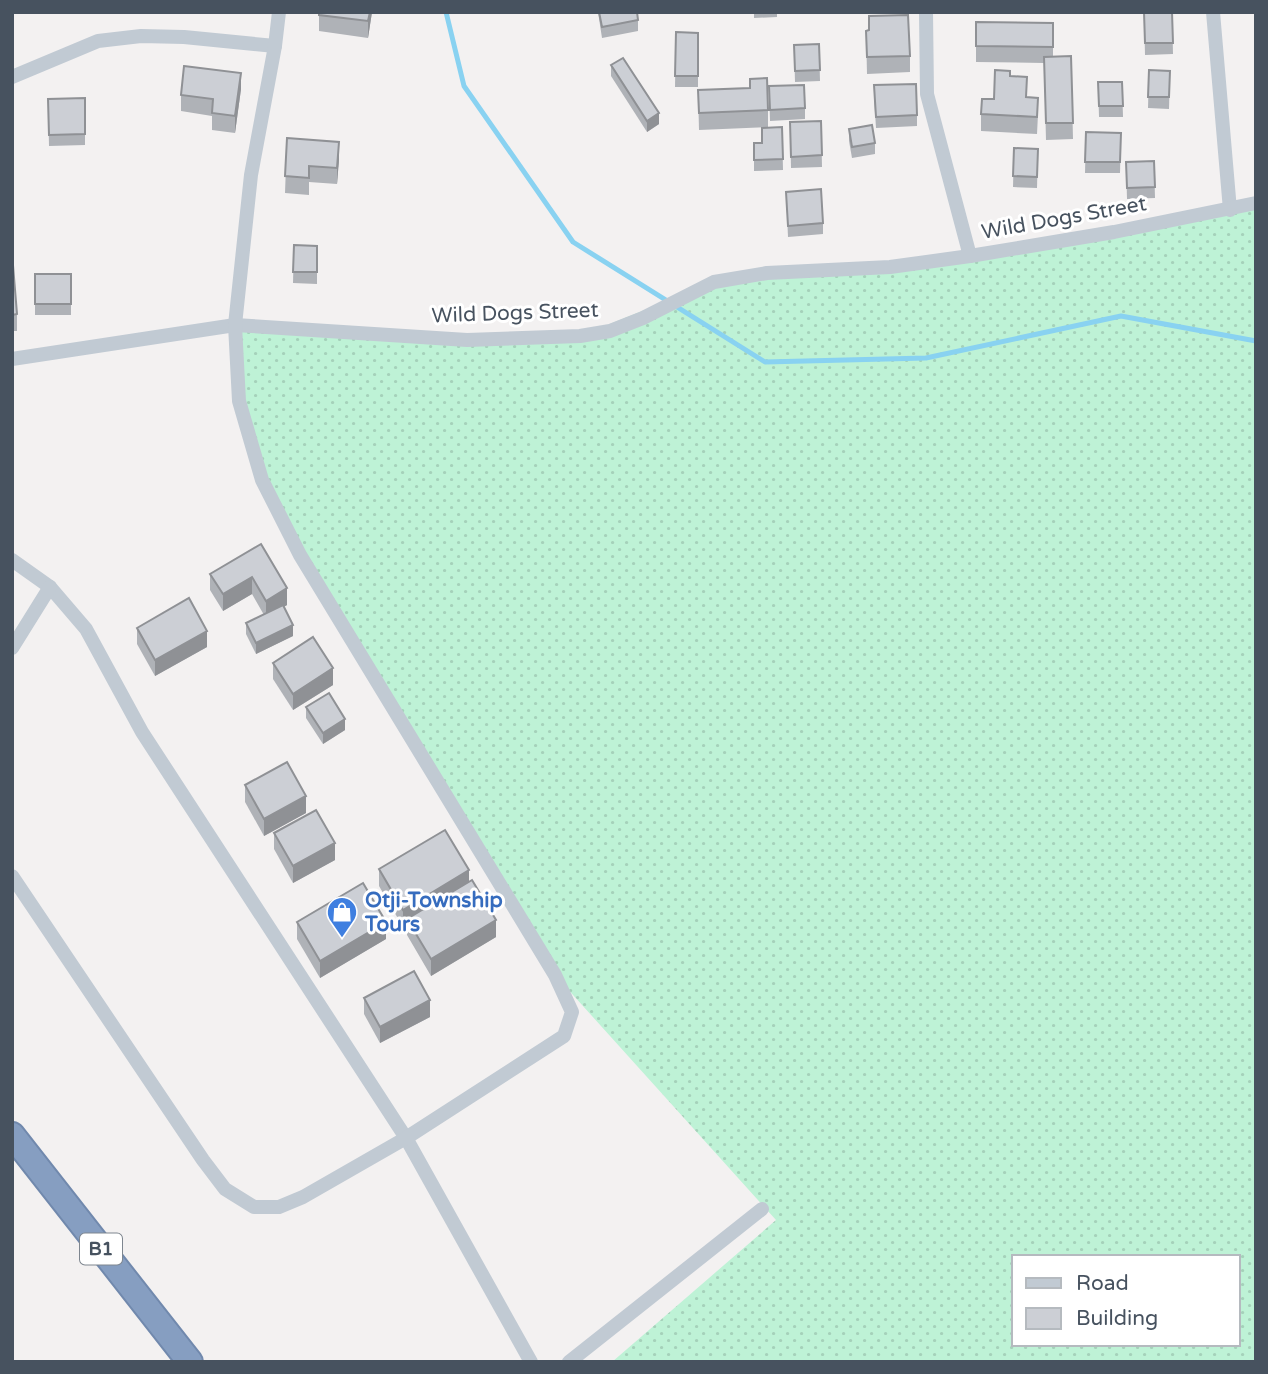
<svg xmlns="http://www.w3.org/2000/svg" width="1268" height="1374" font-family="'Varela Round',sans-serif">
	<defs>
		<pattern id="grass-dots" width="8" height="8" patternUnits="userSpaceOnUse" patternTransform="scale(1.75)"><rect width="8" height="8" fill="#bef2d6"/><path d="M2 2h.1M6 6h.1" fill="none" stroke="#a5d1ba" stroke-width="1.8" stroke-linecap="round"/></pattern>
	</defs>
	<rect width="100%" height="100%" fill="#f3f1f1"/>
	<path fill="url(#grass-dots)" fill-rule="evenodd" d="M 1256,203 L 1256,1362 L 612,1362 L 776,1220 L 555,975 L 262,480 L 239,401 L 235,325 L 467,340 L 580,336 L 714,282 L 890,267 ZM 1014,1257 L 1238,1257 L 1238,1344 L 1014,1344 Z"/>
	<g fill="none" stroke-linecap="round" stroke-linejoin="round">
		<polyline stroke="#89d2f1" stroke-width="5" points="446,12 464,86 573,242 765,362 926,358 1121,316 1256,341"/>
		<g stroke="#7189ad" stroke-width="28">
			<polyline id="highway" points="12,1135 190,1362"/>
		</g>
		<g stroke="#c1cad3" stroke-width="14">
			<polyline points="926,12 927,94 970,256"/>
			<polyline points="1213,12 1230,210"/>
			<polyline points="12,77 98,41 141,36 184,37 275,46"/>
			<polyline points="12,359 235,325 467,340 580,336 610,331 643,318 714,282 767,273 890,267 970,256 1114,232 1256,203"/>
			<polyline points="12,560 50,587 86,629 142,732 406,1138 531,1362"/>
			<polyline points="12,648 50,587"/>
			<polyline points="12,876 203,1160 225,1189 254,1207 279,1207 303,1197 406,1138 564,1036 572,1012 555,975 300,555 262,480 239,401 235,325 251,175 275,46 279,12"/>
			<polyline points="569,1362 762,1209"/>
		</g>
		<use href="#highway" stroke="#869ec1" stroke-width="24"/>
	</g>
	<g fill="#afb2b7">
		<polygon points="319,12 372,12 368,38 319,31"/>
		<polygon points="598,12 637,12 638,20 638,31 602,38"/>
		<polygon points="754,12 777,12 777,17 754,18"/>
		<polygon points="1144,12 1172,12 1173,54 1145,55"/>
		<polygon points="976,22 1053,23 1053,57 1071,56 1073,139 1046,140 1044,63 976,62"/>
		<polygon points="866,31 910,56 910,72 867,74"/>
		<polygon points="676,32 698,33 698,87 675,87"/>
		<polygon points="819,44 820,81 795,82 794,45"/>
		<polygon points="611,65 659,124 647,132 611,76"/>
		<polygon points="1149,70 1170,71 1169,109 1148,108"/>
		<polygon points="1010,76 1027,97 1038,114 1037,134 981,131 981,114 994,99"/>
		<polygon points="1098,82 1122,82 1123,117 1099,117"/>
		<polygon points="769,86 805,108 805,119 770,121"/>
		<polygon points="241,89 235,133 212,130 212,116 181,111 181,95"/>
		<polygon points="698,90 768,110 768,127 699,130"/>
		<polygon points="874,97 917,115 917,126 876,128"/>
		<polygon points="85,98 85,145 49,146 48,99"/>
		<polygon points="821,121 822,167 791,168 790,122"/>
		<polygon points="782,127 783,170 754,171 754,143 762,143"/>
		<polygon points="849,129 875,143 875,154 852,158 849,141"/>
		<polygon points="1086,132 1121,133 1120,173 1085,173"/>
		<polygon points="287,138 339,159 337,184 309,182 309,195 285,193"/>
		<polygon points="1014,148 1038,149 1037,188 1013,187"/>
		<polygon points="1154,161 1155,198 1127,199 1126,162"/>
		<polygon points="786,192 823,223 823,234 788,237"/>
		<polygon points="294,245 317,246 317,284 293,283"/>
		<polygon points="12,253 17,314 17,331 12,331"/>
		<rect x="35" y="274" width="36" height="41"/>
		<polygon points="261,544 287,605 284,607 293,636 256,654 246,634 246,623 264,615 252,594 223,611 210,590 210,574"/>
		<polygon points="137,628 207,647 155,676 137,644"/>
		<polygon points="273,663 333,685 293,710 273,679"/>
		<polygon points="306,707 345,730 323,744 306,718"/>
		<polygon points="245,785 306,813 264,836 245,802"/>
		<polygon points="274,833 335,860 293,883 274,849"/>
		<polygon points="379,869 469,881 496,937 431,976 407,935 407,925 403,927 379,886"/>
		<polygon points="297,922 386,939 320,978 297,939"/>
		<polygon points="364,998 430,1017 380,1043 364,1014"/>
	</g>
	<g fill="#8f9195">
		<polygon points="370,12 372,12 368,38 368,21"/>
		<polygon points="241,73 241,89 235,133 235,116"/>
		<polygon points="659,113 659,124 647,132 647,121"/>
		<polygon points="339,142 339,159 337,184 337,168"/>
		<polygon points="252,577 252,594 223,611 223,594"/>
		<polygon points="287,588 287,605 266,617 266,601"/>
		<polygon points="293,625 293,636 256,654 256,643"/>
		<polygon points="207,631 207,647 155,676 155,660"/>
		<polygon points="333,668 333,685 293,710 293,694"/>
		<polygon points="345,719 345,730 323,744 323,733"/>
		<polygon points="306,796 306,813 264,836 264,819"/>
		<polygon points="335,843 335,860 293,883 293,866"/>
		<polygon points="469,870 469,887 407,919 407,925 403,927 403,910"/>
		<polygon points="496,920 496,937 431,976 431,959"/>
		<polygon points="386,922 386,939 320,978 320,961"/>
		<polygon points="430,1000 430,1017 380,1043 380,1027"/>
	</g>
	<g fill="#cccfd5" stroke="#8f9195" stroke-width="2">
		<polygon points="319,12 370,12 368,21 319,15"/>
		<polygon points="599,12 637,12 638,20 602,27"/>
		<polygon points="1144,12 1172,12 1173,43 1145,43"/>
		<polygon points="908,15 910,56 867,57 866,31 869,30 869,16"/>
		<polygon points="976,22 1053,23 1053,47 976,46"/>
		<polygon points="676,32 698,33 698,76 675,76"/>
		<polygon points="819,44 820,70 795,71 794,45"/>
		<polygon points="1071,56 1073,123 1046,123 1044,57"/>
		<polygon points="623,58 659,113 647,121 611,65"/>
		<polygon points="184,66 241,73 235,116 212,113 213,99 181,95"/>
		<polygon points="995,70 1010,71 1010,76 1027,77 1026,97 1038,98 1037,117 981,114 982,99 994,99"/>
		<polygon points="1149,70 1170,71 1169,97 1148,97"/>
		<polygon points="767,78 768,110 699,113 698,90 750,88 750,79"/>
		<polygon points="1098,82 1122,82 1123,106 1099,106"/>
		<polygon points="916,84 917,115 876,117 874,85"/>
		<polygon points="804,85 805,108 770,110 769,86"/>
		<polygon points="85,98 85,134 49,135 48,99"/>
		<polygon points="821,121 822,155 791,157 790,122"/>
		<polygon points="872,125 875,143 852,147 849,129"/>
		<polygon points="782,127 783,159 754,160 754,143 762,143 762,128"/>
		<polygon points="1086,132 1121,133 1120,162 1085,162"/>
		<polygon points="287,138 339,142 337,168 309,166 309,178 285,176"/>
		<polygon points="1014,148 1038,149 1037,177 1013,176"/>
		<polygon points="1154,161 1155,187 1127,188 1126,162"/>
		<polygon points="821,189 823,223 788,226 786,192"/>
		<polygon points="294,245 317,246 317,272 293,272"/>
		<polygon points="12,253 17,314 12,315"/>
		<rect x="35" y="274" width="36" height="30"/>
		<polygon points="261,544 287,588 266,601 252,577 223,594 210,574"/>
		<polygon points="189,598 207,631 155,660 137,628"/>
		<polygon points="283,605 293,625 256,643 246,623"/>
		<polygon points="313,637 333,668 293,694 273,663"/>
		<polygon points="329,693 345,719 323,733 306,707"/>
		<polygon points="287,762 306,796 264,819 245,785"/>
		<polygon points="316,810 335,843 293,866 274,833"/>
		<polygon points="445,830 469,870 403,910 379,869"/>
		<polygon points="472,880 496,920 431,959 407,919"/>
		<polygon points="363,883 386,922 320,961 297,922"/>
		<polygon points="414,971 430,1000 380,1027 364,998"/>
	</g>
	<defs>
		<g id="shop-pin" transform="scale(1.575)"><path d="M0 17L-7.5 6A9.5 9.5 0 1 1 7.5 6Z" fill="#3f7fe0" stroke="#fff"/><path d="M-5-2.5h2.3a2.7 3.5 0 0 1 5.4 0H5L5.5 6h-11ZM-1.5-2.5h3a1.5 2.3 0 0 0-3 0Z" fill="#fff"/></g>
	</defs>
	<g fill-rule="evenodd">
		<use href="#shop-pin" x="342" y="912"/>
	</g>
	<g text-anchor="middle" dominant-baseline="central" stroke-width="6" stroke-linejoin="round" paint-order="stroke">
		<rect fill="#fff" stroke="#7e868f" stroke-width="2" x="80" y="1233.5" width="42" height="31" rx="5"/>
		<g font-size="19" font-weight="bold" fill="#47525f">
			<text x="101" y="1249">B1</text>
		</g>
		<g font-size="21" fill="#47525f" stroke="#fff">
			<text transform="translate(1064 218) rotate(-10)">Wild Dogs Street</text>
			<text transform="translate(515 313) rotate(-2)">Wild Dogs Street</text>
		</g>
		<g font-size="21" font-weight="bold" fill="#366cbe" stroke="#fff" text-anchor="start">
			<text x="365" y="900">Otji-Township<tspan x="365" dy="24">Tours</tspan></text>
		</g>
	</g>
	<rect width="1268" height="1374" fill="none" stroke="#47525f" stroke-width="28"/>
	<rect x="1012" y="1255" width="228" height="91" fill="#ffffff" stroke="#b5babf" stroke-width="2"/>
	<rect x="1026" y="1278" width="35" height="10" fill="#c1cad3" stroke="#b5babf" stroke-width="2"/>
	<text x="1076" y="1290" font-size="21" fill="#47525f">Road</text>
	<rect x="1026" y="1308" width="35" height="21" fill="#cccfd5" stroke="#b5babf" stroke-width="2"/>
	<text x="1076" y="1325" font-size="21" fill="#47525f">Building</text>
</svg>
